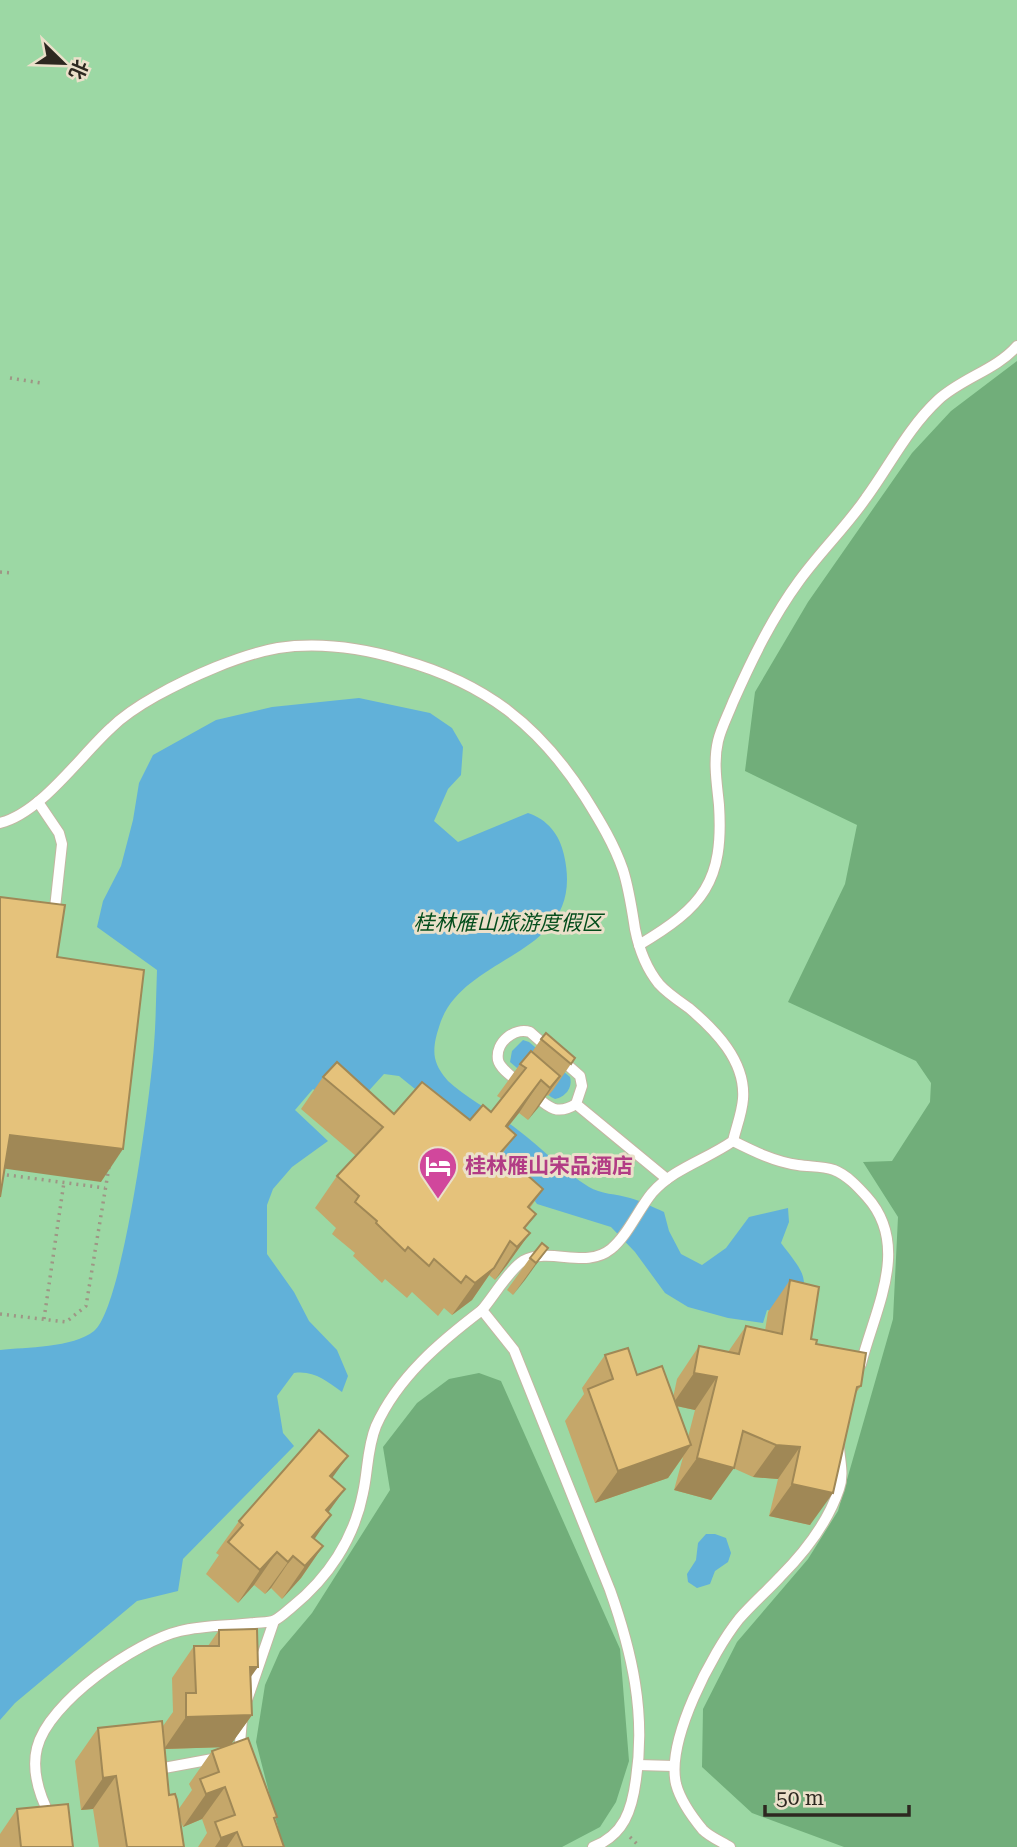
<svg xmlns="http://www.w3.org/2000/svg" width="1017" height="1847" font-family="'Roboto Serif','Noto Sans SC',serif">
	<rect width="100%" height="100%" fill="#ebe0ca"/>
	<rect fill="#9cd8a4" x="0" y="0" width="1017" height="1847"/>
	<g fill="#71ae7a">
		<polygon points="1017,361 1017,1847 844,1847 752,1813 702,1767 703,1709 737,1642 808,1559 838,1511 893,1319 898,1217 863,1162 892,1161 930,1102 931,1083 916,1061 788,1002 845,884 857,825 745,771 755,692 808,602 912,453 951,411"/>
		<polygon points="479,1373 501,1381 620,1649 629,1761 616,1802 600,1827 562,1847 283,1847 256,1742 265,1685 280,1651 312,1613 390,1490 383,1447 417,1403 449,1379"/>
	</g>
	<g fill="#61b1d9">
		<path d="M 359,698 L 430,713 L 452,728 L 463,747 L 461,775 L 448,789 L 434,821 L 458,842 L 528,813 C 547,819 560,835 564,855 C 588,959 461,951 439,1027 C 436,1036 433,1048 435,1058 C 437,1067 442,1074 448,1081 C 466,1098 497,1114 518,1130 C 542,1148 563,1171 589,1187 C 600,1194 617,1194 630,1198 C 641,1201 653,1207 664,1212 L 669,1231 L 681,1254 L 702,1265 L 726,1248 L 749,1217 L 788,1208 L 789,1222 L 781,1243 C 807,1277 808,1275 799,1318 L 767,1310 L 763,1323 L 728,1318 L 688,1307 L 665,1293 L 635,1252 L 611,1227 L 537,1204 L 520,1180 L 457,1123 L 399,1076 L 384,1074 L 345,1117 L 313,1089 L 295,1110 L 328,1141 L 292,1167 L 273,1189 L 267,1205 L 267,1254 L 294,1292 L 309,1321 L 337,1350 L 348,1376 L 342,1392 C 326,1381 314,1370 294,1373 L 277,1396 L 283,1433 L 294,1446 L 183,1559 L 178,1591 L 137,1601 L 15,1703 L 0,1720 L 0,1350 C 26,1347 73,1348 94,1331 C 123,1308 151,1091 154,1045 C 156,1020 156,995 157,970 L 97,927 L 103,901 L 121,866 L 133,820 L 139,783 L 153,755 L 216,720 L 272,707 Z"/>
		<path d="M 523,1040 L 529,1042 L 570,1077 C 573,1088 565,1097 555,1099 L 551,1097 L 510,1062 L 512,1051 Z"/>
		<polygon points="706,1534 715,1534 726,1538 731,1553 728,1562 715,1571 710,1584 697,1588 688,1582 687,1574 696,1560 698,1543"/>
	</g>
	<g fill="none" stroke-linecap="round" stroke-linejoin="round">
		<g stroke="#c2b7a2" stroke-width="12">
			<g id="service">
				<polyline points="38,802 59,833 62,844 54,917"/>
				<path d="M 0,823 C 41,813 80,756 111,728 C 124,715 140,705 156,696 C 190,677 239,655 278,648 C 319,642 362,648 402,660 C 485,683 539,725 585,797 C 600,821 614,844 623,870 C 629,889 632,910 635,929 C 639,949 646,968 659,984 C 667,993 679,1001 689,1008 C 715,1030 746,1061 743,1099 C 742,1113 736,1128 733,1141 C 706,1160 674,1168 652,1193 C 638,1210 628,1235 611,1249 C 585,1270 551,1246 523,1261 C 510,1269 493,1297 482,1310 L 514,1350 L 610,1590 C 632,1652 646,1713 636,1779 C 632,1810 624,1835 593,1847"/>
				<path d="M 639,945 C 703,907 724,882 719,805 C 717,784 713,762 718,741 C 721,728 728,715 733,702 C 752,659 772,618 799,581 C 820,552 846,527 866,498 C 890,465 908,428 938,400 C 962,378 996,370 1017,346"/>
				<path d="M 521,1084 C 514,1078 500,1069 498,1060 C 495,1042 515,1027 530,1032 L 580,1076 L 582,1086 L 576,1104 L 667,1179"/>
				<path d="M 533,1094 C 548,1107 557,1116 576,1104"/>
				<path d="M 733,1141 C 753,1151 775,1162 798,1165 C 811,1167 822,1166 834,1170 C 847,1175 858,1187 867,1197 C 911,1246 875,1309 861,1364"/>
				<polyline points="247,1700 274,1621"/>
				<polyline points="239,1755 242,1719"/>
				<polyline points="638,1765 674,1766"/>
				<polyline points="157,1774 164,1768 218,1758"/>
				<path d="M 51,1818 C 40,1797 31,1772 37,1748 C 48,1702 137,1641 180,1631 C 204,1625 230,1626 254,1623 C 260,1622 269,1623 275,1620 C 281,1617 287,1611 292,1607 C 328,1578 354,1539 363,1493 C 368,1471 367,1448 376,1426 C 398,1377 440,1342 482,1310"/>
				<path d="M 730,1847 C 722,1842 710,1837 703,1830 C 693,1818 680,1799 676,1784 C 666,1740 712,1653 739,1619 C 752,1604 767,1591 780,1577 C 804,1553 828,1522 839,1489 C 844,1475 840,1462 839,1447"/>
			</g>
		</g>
		<g stroke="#9e9685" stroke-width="3.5" stroke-dasharray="2 5" stroke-linecap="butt">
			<polyline points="10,378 41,383"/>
			<polyline points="0,572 13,573"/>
			<polyline points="0,1174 105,1188"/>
			<polyline points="0,1314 66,1322 86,1306 109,1167"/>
			<polyline points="44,1319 64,1182"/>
			<polyline points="630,1837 637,1844 637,1847"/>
		</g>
		<use href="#service" stroke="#fff" stroke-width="10"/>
	</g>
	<g fill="#c5a76a" fill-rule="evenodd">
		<polygon points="541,1039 575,1058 553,1090 548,1096 547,1095 528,1120 519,1113 507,1128 516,1135 502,1154 543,1189 530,1208 536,1214 525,1229 530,1233 507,1265 495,1280 489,1275 472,1300 452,1315 444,1308 438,1316 412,1292 407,1298 385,1279 382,1283 353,1256 355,1253 332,1234 336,1228 315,1208 337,1176 356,1156 301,1109 323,1077 394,1114 470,1120 491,1112 502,1099 497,1096 520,1064 532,1052"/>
		<polygon points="548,1248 513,1295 507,1290 530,1258"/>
		<path d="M 790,1280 L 811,1339 L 861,1386 L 855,1394 L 810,1525 L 769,1516 L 778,1479 L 753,1477 L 733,1468 L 711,1500 L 674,1490 L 683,1457 L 668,1478 L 595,1503 L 565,1421 L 584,1394 L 582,1388 L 605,1355 L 673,1398 L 677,1379 L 699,1346 L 728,1352 L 746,1326 L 765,1331 L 768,1312 ZM 676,1406 L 695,1410 L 688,1437 Z"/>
		<polygon points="332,1478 345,1489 328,1512 314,1539 323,1546 301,1578 282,1599 271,1588 265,1594 254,1585 238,1603 206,1574 219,1555 216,1553 239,1521"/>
		<path d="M 219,1630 L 251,1677 L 252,1715 L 231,1744 L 275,1820 L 284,1847 L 198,1847 L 207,1833 L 202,1819 L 183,1827 L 179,1817 L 184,1847 L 99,1847 L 93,1809 L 81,1810 L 75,1761 L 98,1728 L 163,1737 L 163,1726 L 173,1712 L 172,1678 L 194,1646 L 208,1646 ZM 223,1747 L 212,1751 L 189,1784 L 192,1790 L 178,1810 L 169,1795 L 165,1749 Z"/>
		<polygon points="17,1809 73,1847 0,1847 0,1834"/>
	</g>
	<g fill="#a08856">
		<polygon points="560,1076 538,1108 528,1120 550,1088"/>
		<polygon points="541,1080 519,1113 483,1158 506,1126"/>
		<polygon points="10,1135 123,1149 101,1182 0,1168"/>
		<polygon points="530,1233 507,1265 495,1280 517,1247"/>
		<polygon points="548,1248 525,1280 513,1295 536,1263"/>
		<polygon points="494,1268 472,1300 452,1315 475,1283"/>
		<polygon points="694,1373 717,1377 695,1410 672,1405"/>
		<polygon points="691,1445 668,1478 595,1503 618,1471"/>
		<polygon points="776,1445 800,1447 778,1479 753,1477"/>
		<polygon points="348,1456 325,1488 330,1476"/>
		<polygon points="697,1458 734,1468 711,1500 674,1490"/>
		<polygon points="792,1484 833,1493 810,1525 769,1516"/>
		<polygon points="345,1489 322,1521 326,1510"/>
		<polygon points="331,1515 309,1547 312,1537"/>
		<polygon points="323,1546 301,1578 282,1599 305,1566"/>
		<polygon points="277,1552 254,1585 238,1603 260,1570"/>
		<polygon points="293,1556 271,1588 265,1594 288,1562"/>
		<polygon points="250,1667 258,1667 235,1699"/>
		<polygon points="252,1715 229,1747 164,1749 186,1717"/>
		<polygon points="116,1776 93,1809 81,1810 103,1778"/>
		<polygon points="225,1787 202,1819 183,1827 206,1794"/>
		<polygon points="237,1832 227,1847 215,1847 221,1838"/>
	</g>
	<g fill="#e5c27b" stroke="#a08856" stroke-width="2">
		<polygon points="0,897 65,905 57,957 144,970 123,1149 10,1135 0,1197"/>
		<polygon points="546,1033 575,1058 571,1064 541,1039"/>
		<polygon points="531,1051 560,1076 550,1088 541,1080 506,1126 516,1135 501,1152 543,1189 528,1207 536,1214 524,1228 530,1233 517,1247 510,1241 494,1268 475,1283 466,1276 461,1283 434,1259 429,1266 408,1247 405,1251 376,1223 377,1221 355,1202 359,1196 337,1176 383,1127 323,1077 337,1062 394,1114 422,1082 470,1120 483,1105 491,1112 526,1068 520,1064"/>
		<polygon points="542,1243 548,1248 536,1263 530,1258"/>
		<polygon points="790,1280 819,1287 811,1339 817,1340 816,1344 866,1353 861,1386 857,1387 833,1493 792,1484 800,1447 776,1445 743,1431 734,1468 697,1458 717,1377 694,1373 699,1346 739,1354 746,1326 782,1334"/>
		<polygon points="628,1348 637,1375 662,1366 691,1445 618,1471 588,1389 613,1379 605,1355"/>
		<polygon points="319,1430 348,1456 330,1476 345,1489 326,1510 331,1515 312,1537 323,1546 305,1566 293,1556 288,1562 277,1552 260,1570 228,1542 243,1525 239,1521"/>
		<polygon points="257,1629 258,1667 250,1667 252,1715 186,1717 186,1693 196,1693 194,1646 219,1646 219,1630"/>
		<polygon points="162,1721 169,1795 175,1794 177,1800 184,1847 127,1847 116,1776 103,1778 98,1728"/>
		<polygon points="248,1738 277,1817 274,1818 284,1847 243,1847 237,1832 221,1838 215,1822 235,1815 225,1787 206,1794 200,1779 219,1772 212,1751"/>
		<polygon points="68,1804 73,1847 21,1847 17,1809"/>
	</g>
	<defs>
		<g id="hotel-pin" transform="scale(2.0125)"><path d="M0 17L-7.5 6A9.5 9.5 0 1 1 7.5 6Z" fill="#d1479c" stroke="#ebe0ca"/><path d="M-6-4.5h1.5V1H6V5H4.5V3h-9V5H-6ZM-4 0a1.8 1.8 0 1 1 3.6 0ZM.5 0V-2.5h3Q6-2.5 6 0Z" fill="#fff"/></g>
	</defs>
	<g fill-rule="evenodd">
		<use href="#hotel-pin" x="438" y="1166"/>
	</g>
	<g text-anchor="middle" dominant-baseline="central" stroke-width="6" stroke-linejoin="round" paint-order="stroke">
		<g font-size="21" font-style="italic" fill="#044d1c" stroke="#ebe0ca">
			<text x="508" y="923">桂林雁山旅游度假区</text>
		</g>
		<g font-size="21" font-weight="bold" fill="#b23c85" stroke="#ebe0ca" text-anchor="start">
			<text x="465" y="1166">桂林雁山宋品酒店</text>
		</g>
	</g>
	<g transform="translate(63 63) rotate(113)" stroke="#ebe0ca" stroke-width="5" paint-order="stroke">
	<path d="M0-5L12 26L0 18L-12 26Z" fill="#2d2820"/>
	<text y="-10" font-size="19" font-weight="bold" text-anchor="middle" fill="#2d2820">北</text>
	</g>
	<path d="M765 1805v10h144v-10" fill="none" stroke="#2d2820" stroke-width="3.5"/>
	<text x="776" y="1805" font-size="21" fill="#2d2820" stroke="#ebe0ca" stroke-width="5" paint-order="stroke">50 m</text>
</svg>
